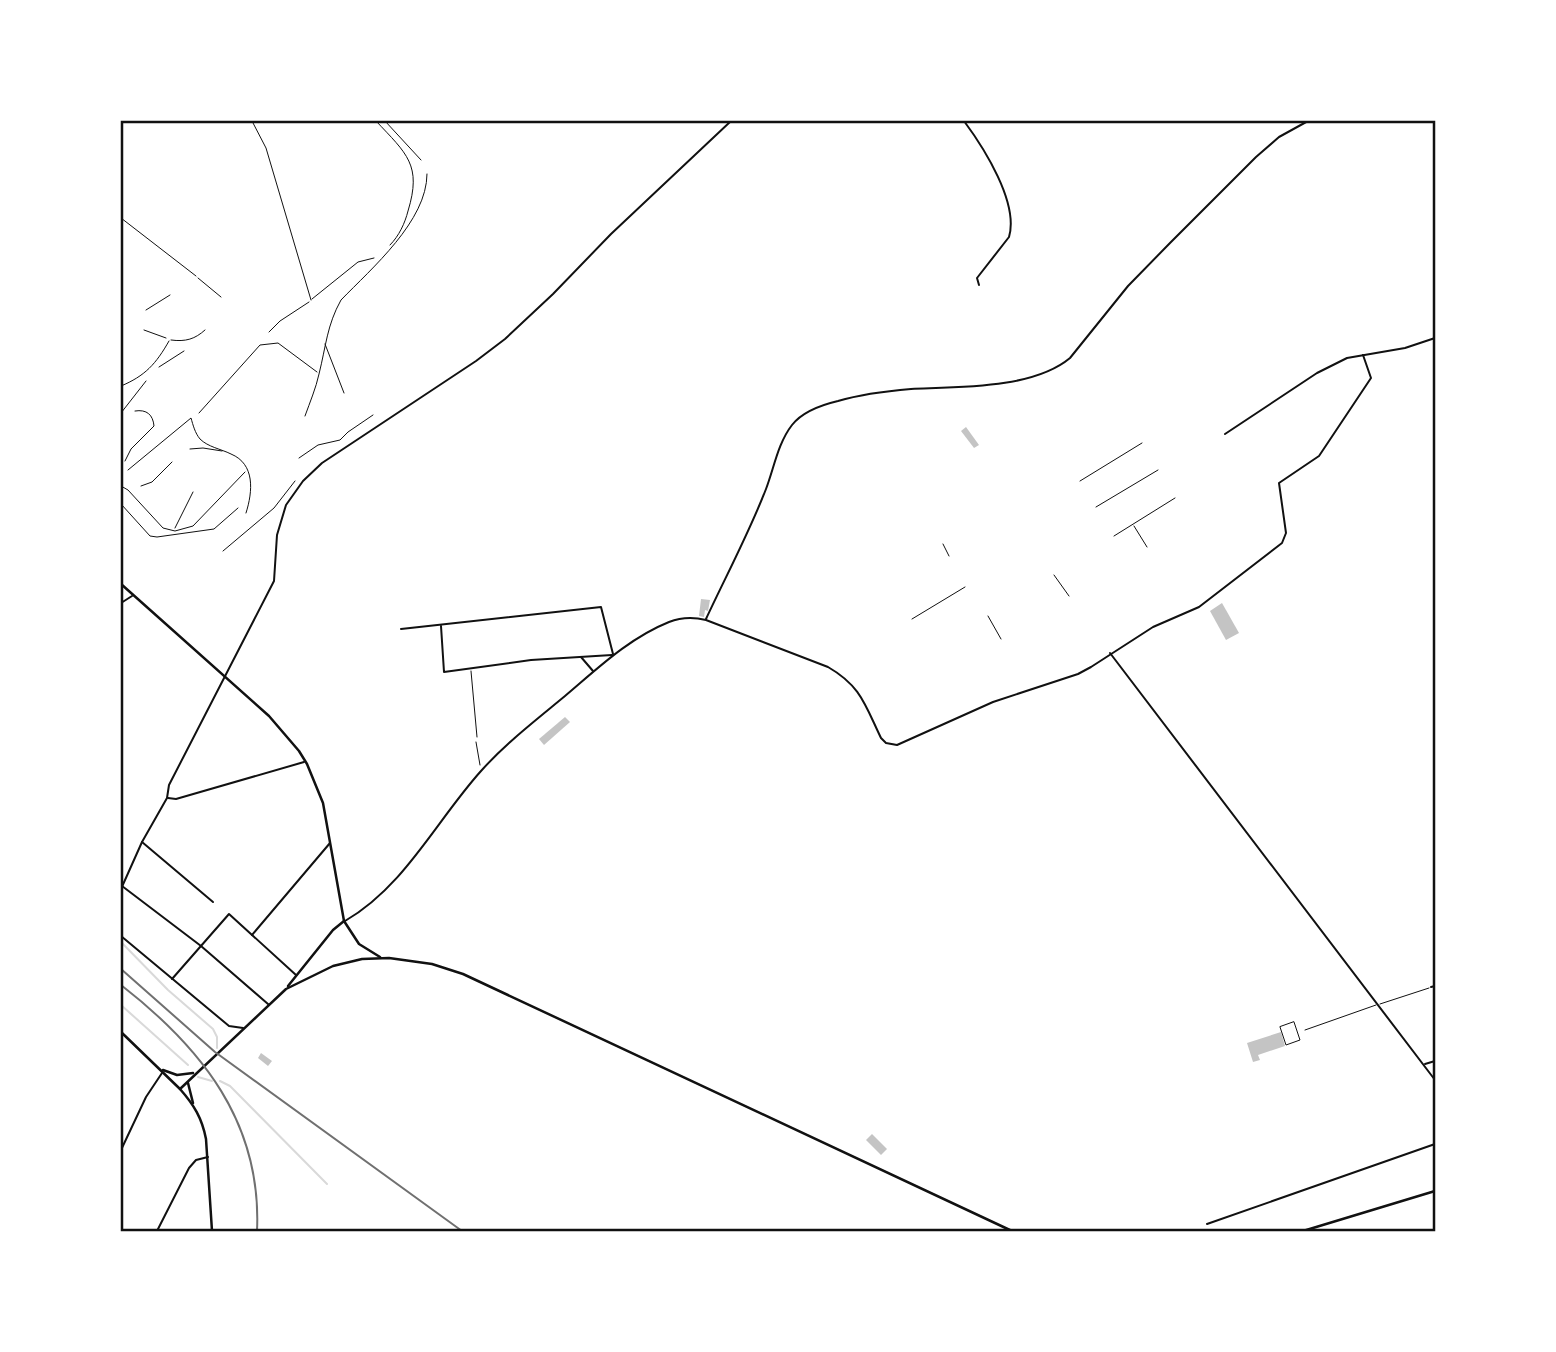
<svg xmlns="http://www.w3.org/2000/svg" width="1556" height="1352" font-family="'Work Sans',sans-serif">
	<rect width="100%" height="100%" fill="#fff"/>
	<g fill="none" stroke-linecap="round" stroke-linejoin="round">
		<g stroke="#d9d9d9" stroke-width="2">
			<polyline points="121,942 168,990 213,1029 217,1037 217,1048"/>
			<polyline points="121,1005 188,1065"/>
			<polyline points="198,1077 212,1081"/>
			<polyline points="220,1081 230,1086 327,1184"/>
		</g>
	</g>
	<g fill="#c4c4c4">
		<polygon points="966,427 979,445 974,448 961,431"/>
		<polygon points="701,599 710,600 708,611 705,610 704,617 699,616"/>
		<polygon points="1222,603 1239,633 1226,640 1210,611"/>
		<polygon points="565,717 570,722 544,745 539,739"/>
		<polygon points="1281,1032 1285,1046 1258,1055 1260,1060 1253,1062 1247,1043"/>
		<polygon points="261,1053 272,1061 268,1066 258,1058"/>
		<polygon points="872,1134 887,1149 881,1155 866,1140"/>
	</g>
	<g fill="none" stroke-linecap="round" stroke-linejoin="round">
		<g stroke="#111" stroke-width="1">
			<polyline points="252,121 266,148 311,300"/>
			<path d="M 376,121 C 407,154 422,165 408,211 C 405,223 399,236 390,245"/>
			<polyline points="385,121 421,160"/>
			<polyline points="121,218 196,276"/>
			<polyline points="198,278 221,297"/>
			<polyline points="312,299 358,262 374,258"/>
			<polyline points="146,310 170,295"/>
			<polyline points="144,330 166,338"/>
			<polyline points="269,332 280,321 309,302"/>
			<path d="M 171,340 C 186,342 195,339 205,330"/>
			<polyline points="325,344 344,393"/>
			<polyline points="159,367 184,351"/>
			<path d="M 121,386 C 145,376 156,364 169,341"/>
			<polyline points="121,413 146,381"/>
			<polyline points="199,413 260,345 278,343 317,372"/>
			<path d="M 305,416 C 310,402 316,388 319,374 C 326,346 327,325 341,300 C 372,268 427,221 427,174"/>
			<polyline points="190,449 203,448 222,451"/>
			<polyline points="299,458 318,445 340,440 348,432 373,415"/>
			<path d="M 125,461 L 131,449 L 154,426 C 153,415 147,409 135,411"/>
			<path d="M 128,470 L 191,418 C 193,425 195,433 200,439 C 208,447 221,449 231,454 C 255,464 253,491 246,513"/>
			<polyline points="121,486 128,490 163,528 175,531 193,526 245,472"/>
			<polyline points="141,486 152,482 172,462"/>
			<polyline points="121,504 150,536 157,537 214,529 238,508"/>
			<polyline points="175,528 193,492"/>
			<polyline points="223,551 274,508 295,481"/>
			<polyline points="476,742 480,765"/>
		</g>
		<polyline stroke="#111" stroke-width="1" points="471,671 477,737"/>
		<g stroke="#111" stroke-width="1">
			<polyline points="1080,481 1142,443"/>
			<polyline points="1096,507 1158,470"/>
			<polyline points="1134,526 1147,547"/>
			<polyline points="1114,536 1175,498"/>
			<polyline points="943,544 949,556"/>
			<polyline points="1054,575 1069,596"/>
			<polyline points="988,616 1001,639"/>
			<polyline points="912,619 965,587"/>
			<polyline points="1380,1004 1429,988"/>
			<polygon points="1294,1022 1300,1040 1286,1045 1280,1027"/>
			<polyline points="1305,1030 1376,1005"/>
		</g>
		<g stroke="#111" stroke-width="2">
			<path d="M 964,121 C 984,148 1019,203 1009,237 L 977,278 L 979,285"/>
			<polyline points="1225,434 1317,373 1347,358 1405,348 1435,338"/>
			<polyline points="121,603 132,596"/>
			<path d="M 706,619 C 726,576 749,533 766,489 C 774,468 778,443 792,425 C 803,411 821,405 838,401 C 862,394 887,391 911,389 C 958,387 1033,389 1070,358 L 1128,286 L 1170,243 L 1256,157 L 1279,137 L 1308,121"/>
			<polyline points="441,626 444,672 531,660 612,655"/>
			<polyline points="401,629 601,607 613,654"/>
			<polyline points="1110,653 1435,1080"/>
			<polyline points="581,657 593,671"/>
			<polyline points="168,798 176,799 304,762"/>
			<polyline points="142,842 213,902"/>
			<polyline points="122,886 201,946 268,1004"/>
			<polyline points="121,889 142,842 167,798 169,785 274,581 277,535 286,505 303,481 322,463 476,361 505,339 553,294 611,234 731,121"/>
			<path d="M 345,921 C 405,886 436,821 481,771 C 506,743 536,720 565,696 C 597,669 629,638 669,622 C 682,617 693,617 706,620 L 828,667 C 861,686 865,705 881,738 L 886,743 L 897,745 L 993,702 L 1078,674 L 1091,667 L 1153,627 L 1199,607 L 1282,543 L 1286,533 L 1279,483 L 1319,456 L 1371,378 L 1363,355"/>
			<polyline points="252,935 330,843"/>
			<polyline points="121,936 229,1026 243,1028"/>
			<polyline points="172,979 229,914 296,975"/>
			<polyline points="1431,987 1435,986"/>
			<polyline points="1425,1064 1435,1061"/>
			<polyline points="121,1150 146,1097 162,1073"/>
			<polyline points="1207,1224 1435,1144"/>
			<polyline points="157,1231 189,1168 196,1160 208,1157"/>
		</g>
		<g stroke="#111" stroke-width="2.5">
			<polyline points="188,1083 193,1103"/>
			<path d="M 180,1089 C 194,1105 202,1118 206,1139 L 212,1231"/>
		</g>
		<g stroke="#111" stroke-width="2.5">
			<polyline points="121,584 269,716 299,751 307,764 323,803 344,921 359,944 380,957"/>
			<polyline points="288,986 333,930 344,921"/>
			<polyline points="121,1032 180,1089 286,989 333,966 362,959 389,958 432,964 463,974 1012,1231"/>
			<polyline points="163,1070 177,1075 193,1073"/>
			<polyline points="1303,1231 1435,1191"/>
		</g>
		<g stroke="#707070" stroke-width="2">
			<polyline points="121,969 215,1052 462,1231"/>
			<path d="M 121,985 C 202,1048 262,1123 257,1231"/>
		</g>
	</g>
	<rect width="1556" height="1352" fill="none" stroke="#ffffff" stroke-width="245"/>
	<rect x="122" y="122" width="1312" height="1108" fill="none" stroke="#111" stroke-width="2.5"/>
</svg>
